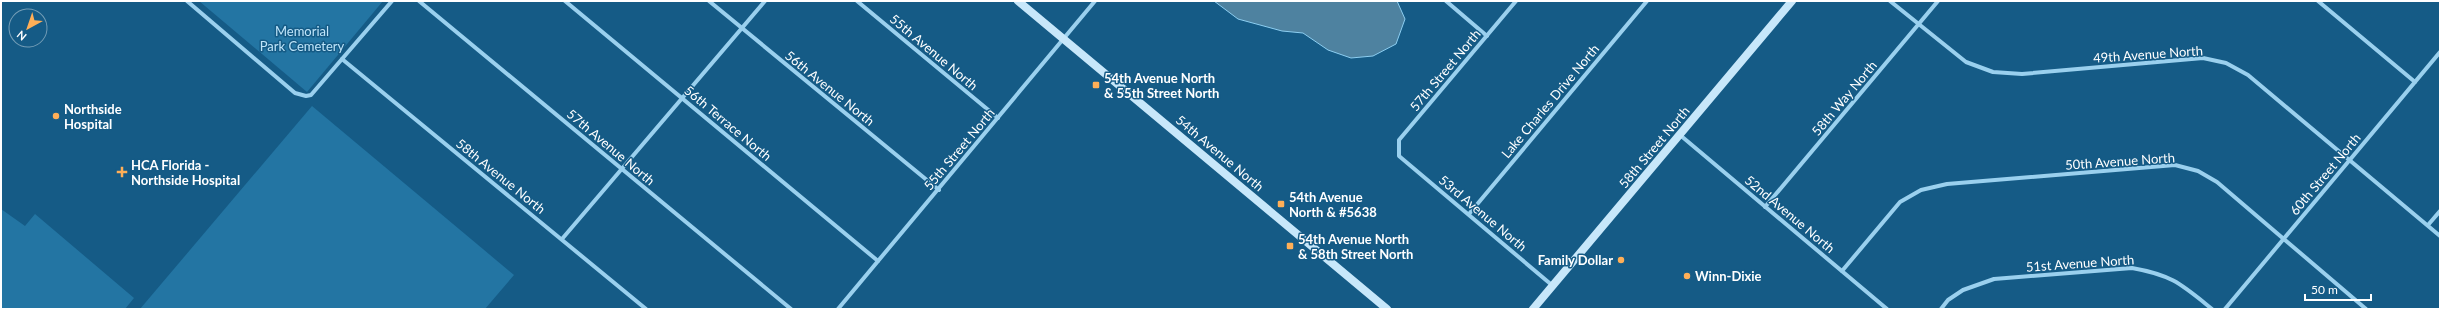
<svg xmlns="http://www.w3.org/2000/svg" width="2441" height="310" font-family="Lato,sans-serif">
	<rect width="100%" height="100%" fill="#155b86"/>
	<g fill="#2375a3">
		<polygon points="199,1 383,1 307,92"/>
		<polygon points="312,106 514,275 485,309 140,309"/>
		<polygon points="1,209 25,226 35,214 134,298 125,309 1,309"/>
	</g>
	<polygon fill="#4e82a0" stroke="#8ccef1" points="1214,1 1397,1 1405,19 1396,44 1373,56 1351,58 1328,50 1303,33 1282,31 1238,19"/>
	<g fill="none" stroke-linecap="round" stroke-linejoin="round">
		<g stroke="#9ad0ee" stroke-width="4">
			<polyline points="187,1 295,93 306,96 311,95 392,1"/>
			<polyline points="419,1 791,309"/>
			<polyline points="565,1 878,261"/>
			<polyline points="709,1 939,190"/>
			<polyline points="857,1 998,118"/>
			<polyline points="1446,1 1487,36"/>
			<polyline points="1516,1 1399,140 1399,156 1553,286"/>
			<polyline points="1890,1 1966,62 1993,72 2022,74 2203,58 2226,63 2248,75 2440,236"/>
			<polyline points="2318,1 2415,82"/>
			<polyline points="342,59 646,309"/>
			<polyline points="1680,135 1887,309"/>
			<polyline points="1765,207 1938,1"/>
			<polyline points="1469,214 1647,1"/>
			<polyline points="2428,225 2440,211"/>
			<polyline points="562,239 765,1"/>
			<polyline points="1842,271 1900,202 1921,190 1947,184 2175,165 2198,171 2217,182 2366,309"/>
			<polyline points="838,309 1095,1"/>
			<path d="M 1941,309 L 1948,300 L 1963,290 L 1994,279 L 2132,268 C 2172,275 2181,284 2212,309"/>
			<polyline points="2225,309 2440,52"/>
		</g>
		<g stroke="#c7e7fa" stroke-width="8">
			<polyline points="1018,1 1387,309"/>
			<polyline points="1533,309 1792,1"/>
		</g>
	</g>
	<g fill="#ffaf57" stroke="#155b86" stroke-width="1.5">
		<rect x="1092" y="81" width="8" height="8" rx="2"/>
		<circle cx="56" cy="116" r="4"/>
		<path d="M120 166h4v4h4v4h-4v4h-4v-4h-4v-4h4z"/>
		<rect x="1277" y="200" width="8" height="8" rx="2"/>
		<rect x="1286" y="242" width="8" height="8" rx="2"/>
		<circle cx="1621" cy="260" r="4"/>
		<circle cx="1687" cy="276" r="4"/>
	</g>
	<g text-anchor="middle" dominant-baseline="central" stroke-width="3" stroke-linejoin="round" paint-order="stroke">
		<g font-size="13" fill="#bfe5fa" stroke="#155b86">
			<text x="302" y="31">Memorial<tspan x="302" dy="15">Park Cemetery</tspan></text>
		</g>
		<g font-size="13" fill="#fff" stroke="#155b86">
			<text transform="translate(934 52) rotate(40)">55th Avenue North</text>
			<text transform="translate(2148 54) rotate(-4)">49th Avenue North</text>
			<text transform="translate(1445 70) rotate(-50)">57th Street North</text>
			<text transform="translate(830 88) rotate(39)">56th Avenue North</text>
			<text transform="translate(1844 98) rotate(-50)">58th Way North</text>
			<text transform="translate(1550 101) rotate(-50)">Lake Charles Drive North</text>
			<text transform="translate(728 123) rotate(40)">56th Terrace North</text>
			<text transform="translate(611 147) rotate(40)">57th Avenue North</text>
			<text transform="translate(1654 147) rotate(-50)">58th Street North</text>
			<text transform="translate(959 149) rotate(-50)">55th Street North</text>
			<text transform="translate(1220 153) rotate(40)">54th Avenue North</text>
			<text transform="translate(2120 161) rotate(-4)">50th Avenue North</text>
			<text transform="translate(2325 174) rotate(-50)">60th Street North</text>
			<text transform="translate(501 176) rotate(39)">58th Avenue North</text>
			<text transform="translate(1483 213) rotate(40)">53rd Avenue North</text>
			<text transform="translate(1790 214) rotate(40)">52nd Avenue North</text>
			<text transform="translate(2080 263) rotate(-4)">51st Avenue North</text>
		</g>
		<g font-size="13" font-weight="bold" fill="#fff" stroke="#155b86" text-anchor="start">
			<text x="1104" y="78">54th Avenue North<tspan x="1104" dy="15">&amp; 55th Street North</tspan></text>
			<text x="64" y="109">Northside<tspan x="64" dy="15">Hospital</tspan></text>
			<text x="131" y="165">HCA Florida -<tspan x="131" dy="15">Northside Hospital</tspan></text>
			<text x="1289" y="197">54th Avenue<tspan x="1289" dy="15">North &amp; #5638</tspan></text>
			<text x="1298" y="239">54th Avenue North<tspan x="1298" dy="15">&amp; 58th Street North</tspan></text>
			<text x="1613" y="260" text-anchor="end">Family Dollar</text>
			<text x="1695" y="276">Winn-Dixie</text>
		</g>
	</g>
	<rect width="2441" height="310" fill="none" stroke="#ffffff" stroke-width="4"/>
	<g transform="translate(28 28) rotate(220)"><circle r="19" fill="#155b86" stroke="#739db6"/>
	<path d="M0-3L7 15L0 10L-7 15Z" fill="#ffaf57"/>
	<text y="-6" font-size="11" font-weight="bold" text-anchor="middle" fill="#ffffff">N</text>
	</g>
	<path d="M2305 294v6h66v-6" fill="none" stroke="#ffffff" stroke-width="2"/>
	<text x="2311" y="294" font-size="12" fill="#ffffff" stroke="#155b86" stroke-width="3" paint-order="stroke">50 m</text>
</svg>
